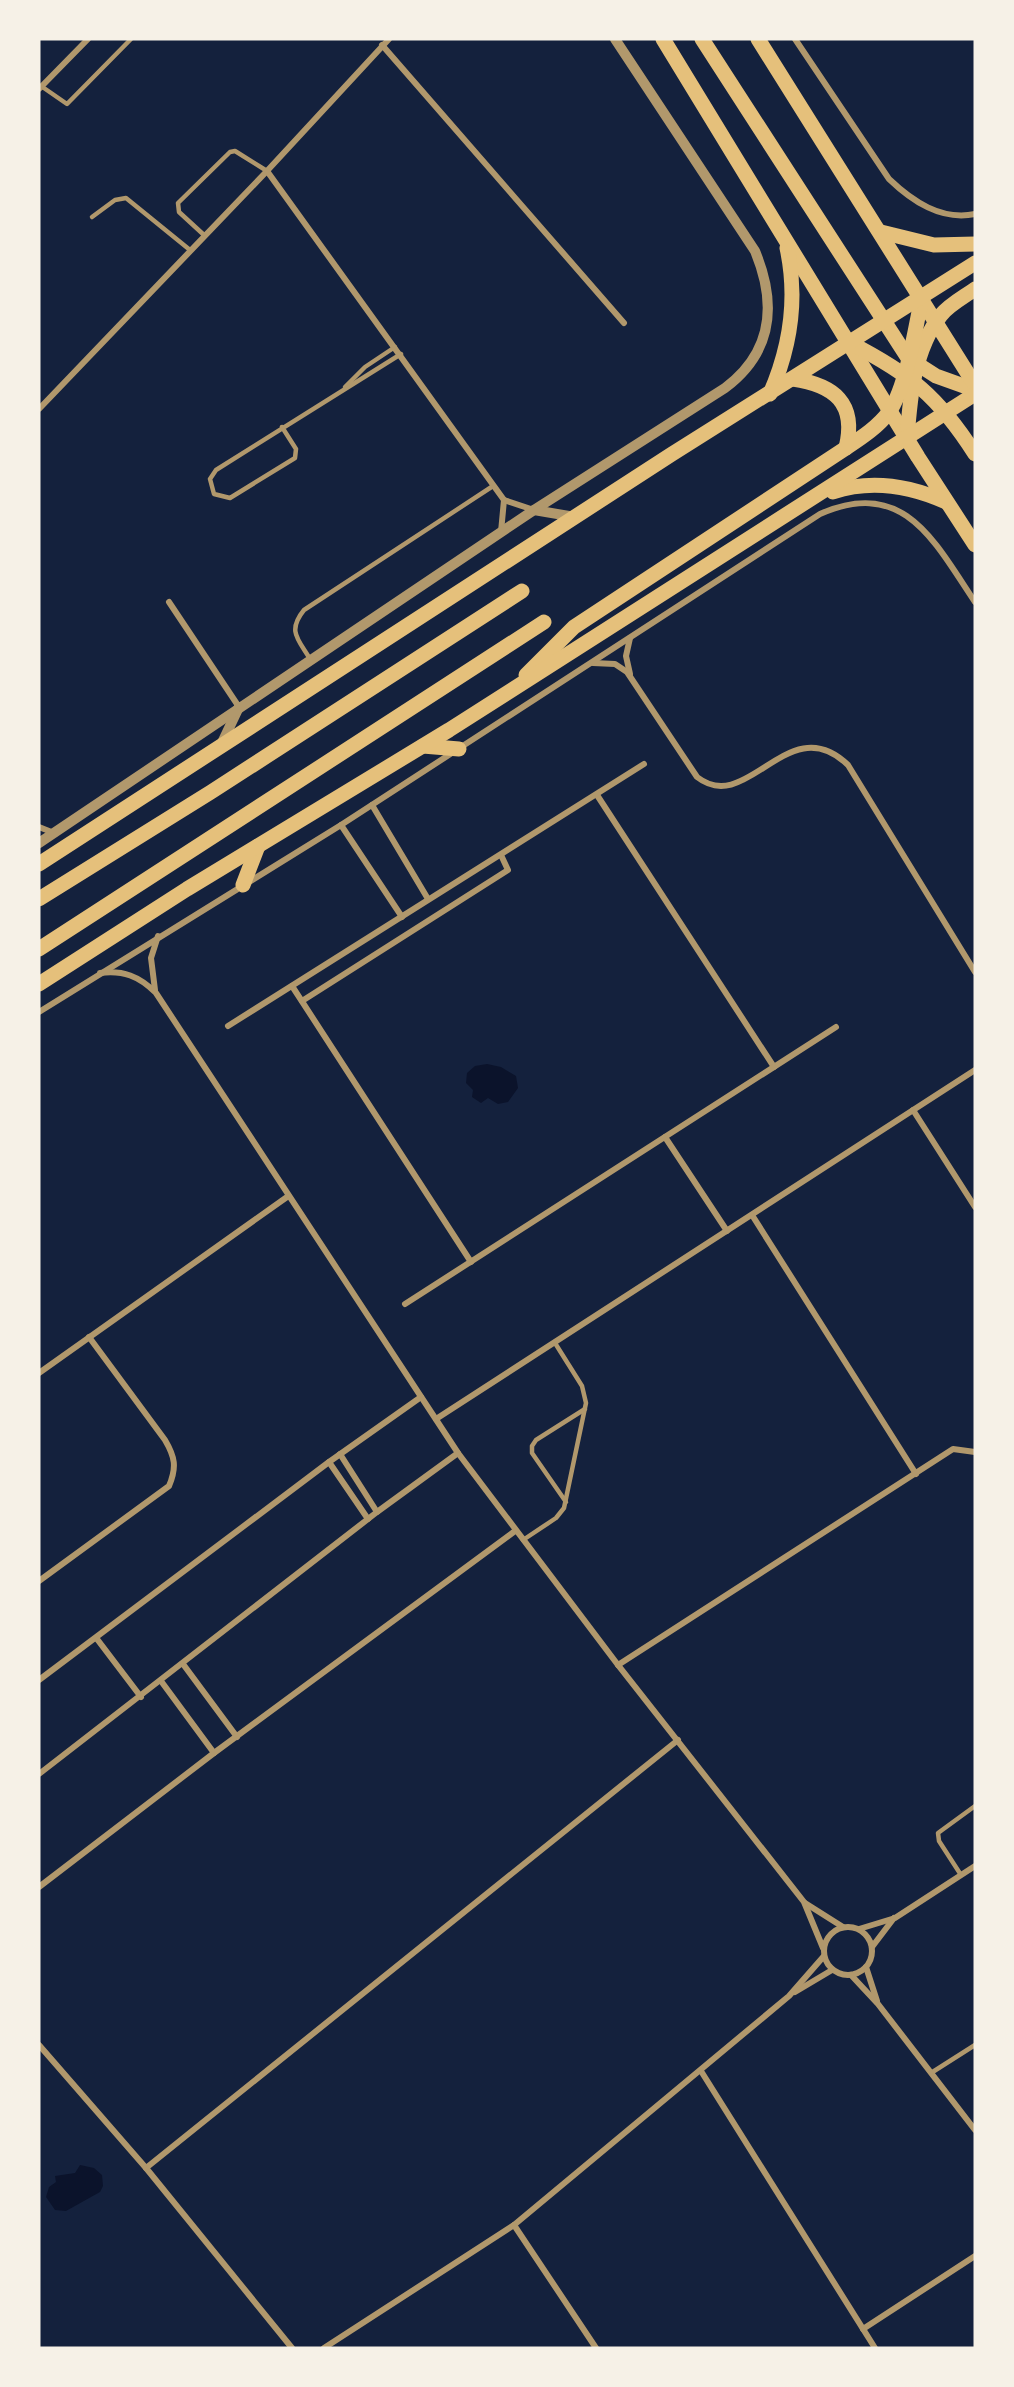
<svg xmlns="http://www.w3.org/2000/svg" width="1014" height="2387" font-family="'IBM Plex Sans',sans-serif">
	<rect width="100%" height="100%" fill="#14213d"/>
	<g fill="#0b132b">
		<polygon points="487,1064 501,1067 516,1076 518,1088 508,1102 498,1104 488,1098 481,1103 472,1097 473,1090 466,1083 467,1073 475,1066"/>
		<polygon points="80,2165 94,2168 102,2175 103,2186 100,2192 66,2211 55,2210 46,2197 49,2187 56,2182 55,2176 75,2173"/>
	</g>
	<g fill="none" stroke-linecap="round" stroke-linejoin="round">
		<g stroke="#b1986c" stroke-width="4.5">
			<polyline points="41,86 67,104 131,39"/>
			<polyline points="92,217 115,200 126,198 190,250"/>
			<polyline points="204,235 179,212 178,203 230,152 235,151 267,171"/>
			<polyline points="345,387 365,367 395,347"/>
			<polyline points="282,427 296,449 295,458 230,498 214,494 210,479 216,470 401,354"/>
			<path d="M 310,659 C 298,639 287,631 304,610 L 493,486"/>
			<polyline points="566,1502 532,1453 532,1446 536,1440 585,1409"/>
			<polyline points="523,1540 556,1518 564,1508 586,1403 582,1386 555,1343"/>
			<polyline points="961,1875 939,1841 938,1833 975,1806"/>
			<polyline points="931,2073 975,2045"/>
		</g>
		<g stroke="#b1986c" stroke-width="6">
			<path d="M 795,39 L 889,179 C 912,201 941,221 975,214"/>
			<polyline points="382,45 624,323"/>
			<polyline points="39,89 88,39"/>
			<polyline points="267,171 504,500 534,510"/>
			<polyline points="39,409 267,171 389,39"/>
			<polyline points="501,532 504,500"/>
			<polyline points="169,602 239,707"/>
			<polyline points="630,638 626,656 630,674"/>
			<path d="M 593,663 L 615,664 L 627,672 L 697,777 C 748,817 788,707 848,765 L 975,972"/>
			<polyline points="597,795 774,1067"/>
			<polyline points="372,805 428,899"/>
			<polyline points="341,825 402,917"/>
			<polyline points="39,827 54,833"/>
			<path d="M 100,973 C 123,970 139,976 156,993 L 458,1453 L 618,1665 L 804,1902 L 823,1948"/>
			<polyline points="292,986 471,1262"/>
			<polyline points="155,990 151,958 158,936"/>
			<polyline points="302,1001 508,870 501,855"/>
			<path d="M 39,1012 L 341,825 L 820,514 C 904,477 934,541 975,602"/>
			<polyline points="228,1026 644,764"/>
			<polyline points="913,1110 975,1207"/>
			<polyline points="665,1137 727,1231"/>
			<polyline points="752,1215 916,1474"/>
			<polyline points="405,1304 836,1027"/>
			<polyline points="39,1373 287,1197"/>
			<polyline points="436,1419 975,1070"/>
			<polyline points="340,1454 377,1512"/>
			<polyline points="329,1462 368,1519"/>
			<path d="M 39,1581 L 169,1486 C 177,1467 175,1457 165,1440 L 89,1337"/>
			<polyline points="97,1639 141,1697"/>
			<polyline points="183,1664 237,1737"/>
			<polyline points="618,1665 953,1449 975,1452"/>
			<polyline points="39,1680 329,1462 421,1397"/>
			<polyline points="161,1681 214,1753"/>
			<polyline points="39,1774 377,1512 458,1453"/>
			<polyline points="39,1887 214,1753 515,1531"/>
			<polyline points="805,1903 843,1927"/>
			<circle cx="848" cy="1951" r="24"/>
			<polyline points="859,1929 895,1918 975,1866"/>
			<polyline points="872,1947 894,1918"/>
			<polyline points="866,1967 877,2001"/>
			<polyline points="851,1975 878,2004 975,2130"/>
			<polyline points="795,1992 832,1970"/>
			<polyline points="39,2045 146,2168 292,2348"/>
			<polyline points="701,2071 875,2348"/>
			<polyline points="146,2168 678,1740"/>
			<polyline points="514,2225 596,2348"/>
			<polyline points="863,2329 975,2256"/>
			<polyline points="324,2348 514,2225 789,1996 824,1956"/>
		</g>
		<g stroke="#b1986c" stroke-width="10">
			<polyline points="534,510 575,517"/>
			<polyline points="220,747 239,707"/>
			<path d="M 39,843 L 534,510 L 725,388 C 773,352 777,304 755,251 L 615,39"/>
		</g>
		<g stroke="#e5c07b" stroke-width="15">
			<polyline points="663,39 918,457 975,545"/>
			<polyline points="702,39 908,358 936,376 975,390"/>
			<polyline points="758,39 975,385"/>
			<polyline points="881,232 934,245 975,244"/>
			<path d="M 850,343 C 910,374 938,396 975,454"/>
			<path d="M 793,379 C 834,385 857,403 846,448"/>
			<path d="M 770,394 C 791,346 798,299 787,248"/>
			<path d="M 907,439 C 910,397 914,349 941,315 C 950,304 964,297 975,289"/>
			<path d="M 833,492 C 872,479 910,486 946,502"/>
			<path d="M 526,675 L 574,627 L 846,448 C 861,438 878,427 889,412 C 906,388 916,327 922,296"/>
			<polyline points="423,746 459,749"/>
			<polyline points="39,864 672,454 975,263"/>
			<polyline points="243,885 258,846"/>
			<polyline points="39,899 211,792 522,591"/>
			<polyline points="39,949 544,622"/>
			<polyline points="39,984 187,889 449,730 975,394"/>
		</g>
	</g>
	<rect width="1014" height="2387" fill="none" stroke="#f6f1e7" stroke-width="81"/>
</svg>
